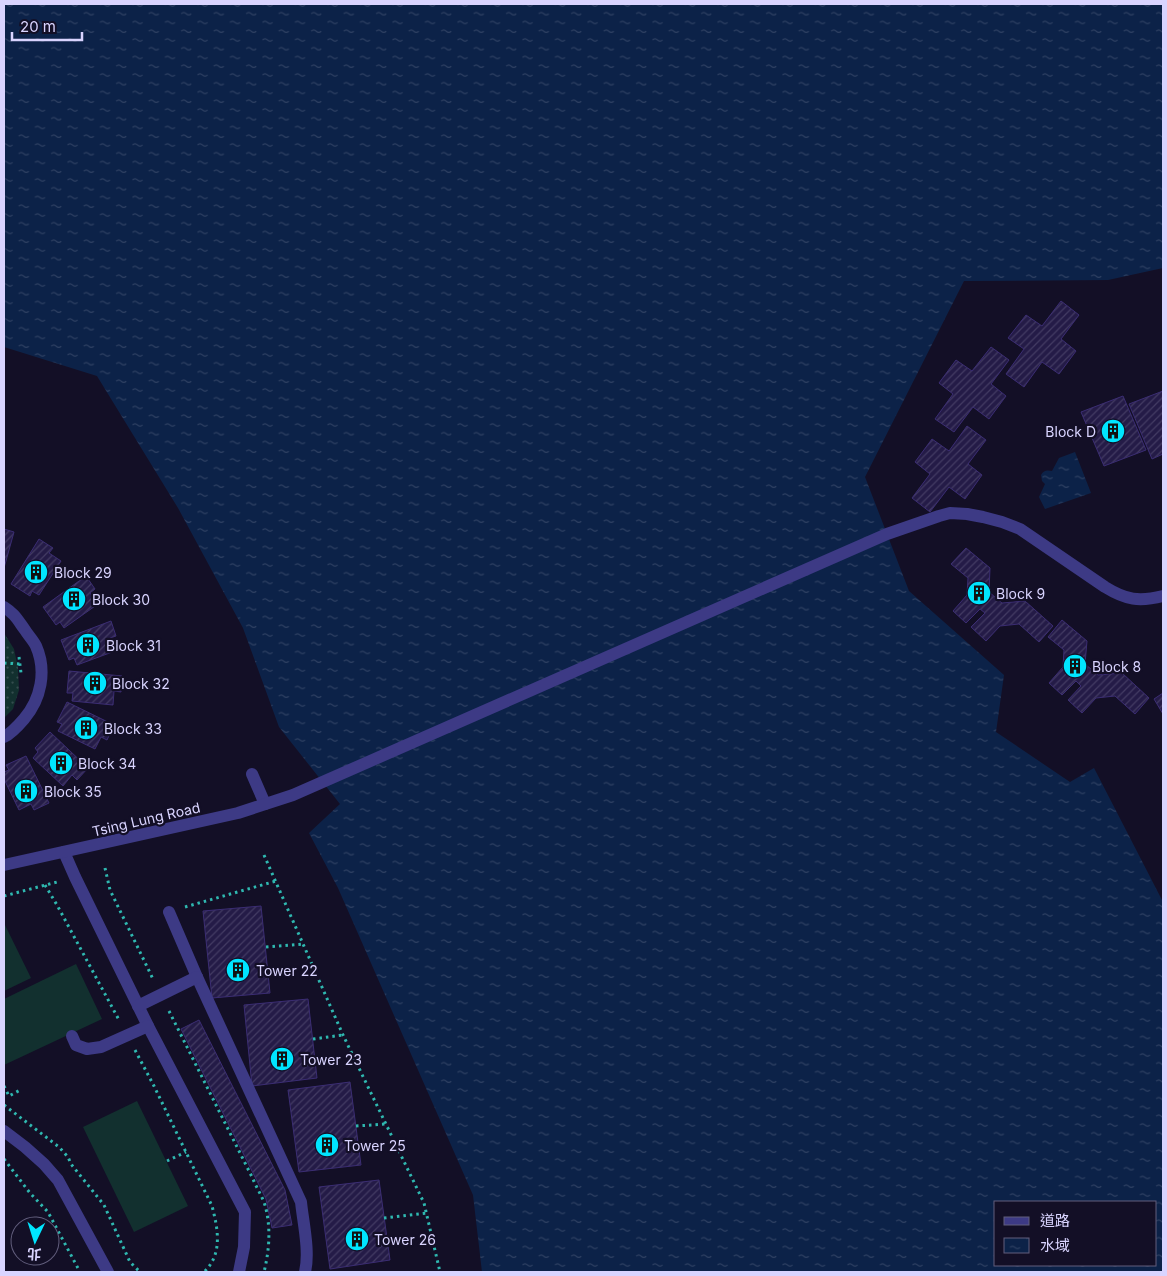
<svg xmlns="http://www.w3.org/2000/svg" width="1167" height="1276" font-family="Inter,'Noto Sans TC',sans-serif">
	<defs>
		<pattern id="park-dots" width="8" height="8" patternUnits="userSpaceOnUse" patternTransform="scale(1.25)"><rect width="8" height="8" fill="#12302f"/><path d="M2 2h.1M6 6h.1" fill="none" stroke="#344d4e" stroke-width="1.8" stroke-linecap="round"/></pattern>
		<pattern id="water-ripples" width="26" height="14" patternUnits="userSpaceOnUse" patternTransform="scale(1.25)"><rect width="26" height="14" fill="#0c2248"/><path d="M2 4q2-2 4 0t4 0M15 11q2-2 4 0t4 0" fill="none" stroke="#2f4163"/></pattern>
		<pattern id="building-hatch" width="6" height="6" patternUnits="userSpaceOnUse" patternTransform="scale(1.25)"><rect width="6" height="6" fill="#241b47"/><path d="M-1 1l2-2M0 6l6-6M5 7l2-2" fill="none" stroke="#433b63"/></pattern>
	</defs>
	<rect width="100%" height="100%" fill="#130f26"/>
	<g fill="#12302f">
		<polygon points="4,923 31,978 4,991"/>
		<polygon points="76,964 102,1019 4,1065 4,999"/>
		<polygon points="137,1101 188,1206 134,1232 83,1127"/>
	</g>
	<polygon fill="url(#park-dots)" points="4,633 14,649 18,668 19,690 13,709 4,718"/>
	<g fill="url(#water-ripples)" fill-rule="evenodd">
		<path d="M 4,4 L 1163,4 L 1163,268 L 1108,280 L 964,281 L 865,477 L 909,591 L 1004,675 L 996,732 L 1070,782 L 1094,768 L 1163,902 L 1163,1272 L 482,1272 L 473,1195 L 338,888 L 309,833 L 340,804 L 279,727 L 243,628 L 178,508 L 97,376 L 4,347 ZM 996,1202 L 1156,1202 L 1156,1265 L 996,1265 Z"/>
		<path d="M 1075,452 L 1091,493 L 1045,509 L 1039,497 L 1045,484 L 1042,481 L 1041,475 C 1044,470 1047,470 1052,471 L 1059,458 Z"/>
	</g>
	<g fill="url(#building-hatch)" stroke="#3b2d73">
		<polygon points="1061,301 1079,315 1061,339 1076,351 1059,374 1042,362 1024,387 1006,374 1024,349 1008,338 1026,315 1042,326"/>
		<polygon points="991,347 1009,360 991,384 1006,396 989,419 973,407 954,432 935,419 953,394 939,383 956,360 972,371"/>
		<polygon points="1163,391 1163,454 1152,459 1129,404"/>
		<polygon points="1123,396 1146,450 1104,466 1081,412"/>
		<polygon points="967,426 986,440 968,464 982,475 965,499 949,487 930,512 912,498 930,474 915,462 932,439 949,451"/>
		<polygon points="4,529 14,532 4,568"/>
		<polygon points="39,539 53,548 49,553 61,561 39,595 32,591 30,596 11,584"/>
		<polygon points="966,548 990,568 989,592 1002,603 1025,601 1053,626 1039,642 1019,624 1000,626 986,641 971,627 985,613 980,609 966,623 953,611 967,595 968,578 951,564"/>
		<polygon points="86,576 95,589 90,593 98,604 64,628 60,622 56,625 43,607"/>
		<polygon points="1062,620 1087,641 1085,664 1098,675 1122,673 1149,698 1135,714 1115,696 1096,698 1082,713 1068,700 1081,686 1076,681 1062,695 1049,683 1063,667 1064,650 1048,637"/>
		<polygon points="111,621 116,636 110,638 115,651 77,665 74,658 69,660 61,640"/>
		<polygon points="69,671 122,676 121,692 114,691 113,705 72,701 73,693 67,693"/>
		<polygon points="1163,693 1163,714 1154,699"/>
		<polygon points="67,702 114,725 107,740 101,737 95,749 58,731 62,724 57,722"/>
		<polygon points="50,732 88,768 77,780 72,775 63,786 33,758 38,752 35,748"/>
		<polygon points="26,756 49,803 34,810 31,804 19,810 4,779 4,772 9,770 6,765"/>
		<polygon points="261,906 270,993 212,998 203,911"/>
		<polygon points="308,999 317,1078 252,1086 244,1005"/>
		<polygon points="199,1020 285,1190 292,1225 272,1228 266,1199 181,1029"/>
		<polygon points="350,1082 361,1165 299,1172 288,1090"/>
		<polygon points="379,1180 390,1260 330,1269 319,1187"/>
	</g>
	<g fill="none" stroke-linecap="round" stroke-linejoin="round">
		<g stroke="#2fb8b0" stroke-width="3" stroke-dasharray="2.5 4" stroke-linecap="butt">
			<polyline points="19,657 21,673"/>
			<polyline points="4,663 20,664"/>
			<polyline points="264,855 343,1035 424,1203 440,1272"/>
			<polyline points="105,868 110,890 153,979"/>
			<polyline points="45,885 57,905 119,1020"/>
			<polyline points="4,896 57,882"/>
			<polyline points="185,907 276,881"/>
			<polyline points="266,947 304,944"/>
			<path d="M 169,1011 L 253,1179 C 257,1189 264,1199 266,1209 C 271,1230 269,1252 264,1272"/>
			<polyline points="313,1039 343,1035"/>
			<path d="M 135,1050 L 154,1086 L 212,1206 C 218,1229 223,1254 204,1272"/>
			<polyline points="4,1086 9,1096 22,1089"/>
			<polyline points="4,1105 59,1147 68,1157 71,1164 104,1205 130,1262 140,1272"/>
			<polyline points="356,1126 386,1124"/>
			<polyline points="4,1159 30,1193 48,1212 80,1272"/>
			<polyline points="167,1161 186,1152"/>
			<polyline points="384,1218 427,1213"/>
		</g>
		<g stroke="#3d3a85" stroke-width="12">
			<path d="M 4,607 C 15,614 17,619 25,630 C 28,635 33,640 36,646 C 47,671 41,699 24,719 C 18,726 12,733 4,737"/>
			<polyline points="252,774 265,804"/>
			<polyline points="64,852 75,877 148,1026 245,1212 244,1247 239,1272"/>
			<path d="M 4,865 L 238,813 L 293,795 L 887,534 L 939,516 L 950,513 L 967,514 L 983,517 L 1002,522 L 1020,529 L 1105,587 C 1126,600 1139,602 1163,596"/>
			<path d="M 169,912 L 197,977 L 301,1202 C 303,1222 310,1252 305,1272"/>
			<polyline points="138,1006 197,977"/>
			<polyline points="72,1036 76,1045 87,1049 101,1047 148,1026"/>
			<polyline points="4,1131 25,1147 44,1164 58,1180 108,1272"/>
		</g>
	</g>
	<defs>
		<g id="building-disc" transform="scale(1.25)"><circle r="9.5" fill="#00e5ff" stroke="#130f26"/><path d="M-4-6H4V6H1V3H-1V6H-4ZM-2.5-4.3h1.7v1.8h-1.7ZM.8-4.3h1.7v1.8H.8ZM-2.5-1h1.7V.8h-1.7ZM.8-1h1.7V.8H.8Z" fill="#111"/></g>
	</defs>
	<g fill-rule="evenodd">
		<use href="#building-disc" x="1113" y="431"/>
		<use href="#building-disc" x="36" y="572"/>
		<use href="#building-disc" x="979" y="593"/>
		<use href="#building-disc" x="74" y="599"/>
		<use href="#building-disc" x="88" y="645"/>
		<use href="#building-disc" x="1075" y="666"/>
		<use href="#building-disc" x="95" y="683"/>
		<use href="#building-disc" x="86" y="728"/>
		<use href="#building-disc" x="61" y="763"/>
		<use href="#building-disc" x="26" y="791"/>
		<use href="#building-disc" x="238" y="970"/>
		<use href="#building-disc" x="282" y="1059"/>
		<use href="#building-disc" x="327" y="1145"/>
		<use href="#building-disc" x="357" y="1239"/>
	</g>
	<g text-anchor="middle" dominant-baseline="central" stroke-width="4.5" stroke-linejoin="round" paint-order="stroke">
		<g font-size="14" fill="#d9d4ff" stroke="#130f26" text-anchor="start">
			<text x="1096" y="431" text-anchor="end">Block D</text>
			<text x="54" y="572">Block 29</text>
			<text x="996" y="593">Block 9</text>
			<text x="92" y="599">Block 30</text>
			<text x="106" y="645">Block 31</text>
			<text x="1092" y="666">Block 8</text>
			<text x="112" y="683">Block 32</text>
			<text x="104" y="728">Block 33</text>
			<text x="78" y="763">Block 34</text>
			<text x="44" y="791">Block 35</text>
			<text x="256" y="970">Tower 22</text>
			<text x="300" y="1059">Tower 23</text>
			<text x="344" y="1145">Tower 25</text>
			<text x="374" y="1239">Tower 26</text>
		</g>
		<g font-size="14" fill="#d9d4ff" stroke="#130f26">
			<text transform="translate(146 819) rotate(-13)">Tsing Lung Road</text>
		</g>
	</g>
	<rect width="1167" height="1276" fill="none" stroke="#d9d4ff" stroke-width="10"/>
	<rect x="994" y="1201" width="162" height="65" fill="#130f26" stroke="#625e7d"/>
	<rect x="1004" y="1217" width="25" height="8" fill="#3d3a85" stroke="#625e7d"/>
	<text x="1040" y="1226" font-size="15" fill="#d9d4ff">道路</text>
	<rect x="1004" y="1238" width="25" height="15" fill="url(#water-ripples)" stroke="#625e7d"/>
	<text x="1040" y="1251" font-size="15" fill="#d9d4ff">水域</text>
	<g transform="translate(35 1241) rotate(184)"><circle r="24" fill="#130f26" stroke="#625e7d"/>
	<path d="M0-4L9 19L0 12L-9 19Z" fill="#00e5ff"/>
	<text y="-8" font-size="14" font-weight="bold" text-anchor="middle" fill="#d9d4ff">北</text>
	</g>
	<path d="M12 32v8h70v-8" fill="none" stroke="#d9d4ff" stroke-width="2.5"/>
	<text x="20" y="32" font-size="15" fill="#d9d4ff" stroke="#130f26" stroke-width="4" paint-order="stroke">20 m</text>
</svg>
